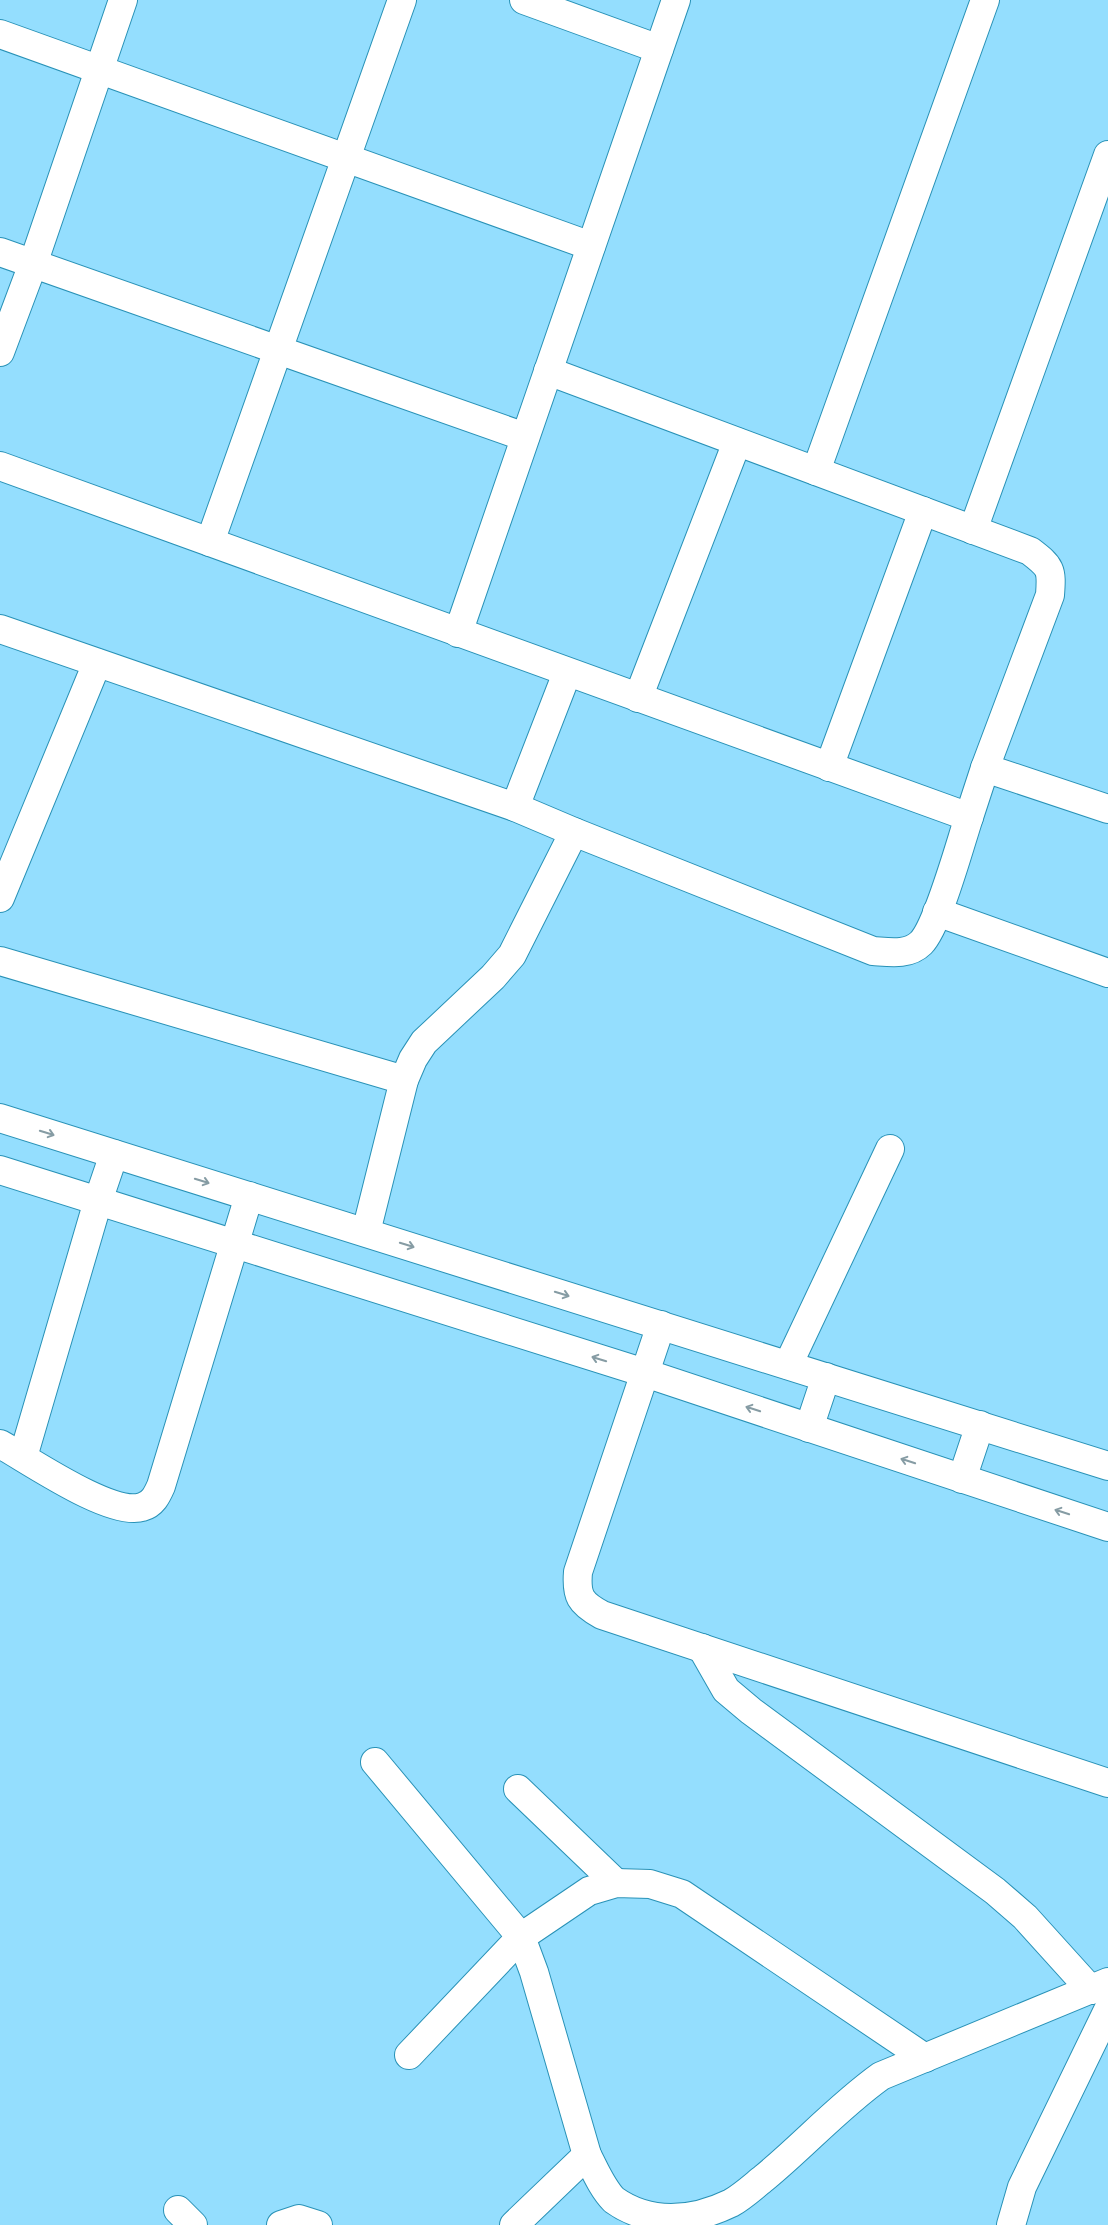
<svg xmlns="http://www.w3.org/2000/svg" width="1108" height="2225" font-family="'Roboto Condensed',sans-serif">
	<rect width="100%" height="100%" fill="#94defe"/>
	<g fill="none" stroke-linecap="round" stroke-linejoin="round">
		<g stroke="#2992b7" stroke-width="30">
			<g id="minor">
				<polyline points="524,0 659,49"/>
				<polyline points="0,34 591,246"/>
				<polyline points="0,252 525,437"/>
				<polyline points="0,352 33,264 123,0"/>
				<path d="M 548,371 L 1030,551 C 1051,567 1052,569 1050,595 L 985,768"/>
				<polyline points="0,466 969,817 985,768 1108,809"/>
				<polyline points="816,471 985,0"/>
				<polyline points="973,530 1108,155"/>
				<polyline points="210,542 402,0"/>
				<path d="M 0,629 L 515,807 L 574,832 L 873,951 C 888,952 908,956 921,943 C 938,926 960,844 969,817"/>
				<polyline points="458,633 676,0"/>
				<polyline points="638,698 737,442"/>
				<polyline points="829,767 923,511"/>
				<polyline points="515,807 567,673"/>
				<polyline points="0,898 97,663"/>
				<polyline points="937,912 1108,973"/>
				<polyline points="0,961 404,1080"/>
				<polyline points="0,1118 1108,1466"/>
				<polyline points="0,1170 645,1373 1108,1527"/>
				<polyline points="366,1232 404,1080 413,1059 424,1042 493,977 512,955 574,832"/>
				<path d="M 661,1325 L 578,1572 C 576,1596 580,1603 602,1615 L 1108,1783"/>
				<polyline points="788,1365 890,1149"/>
				<polyline points="809,1428 826,1377"/>
				<path d="M 0,1444 C 29,1460 111,1517 142,1507 C 153,1504 157,1495 161,1486 L 249,1196"/>
				<polyline points="23,1457 98,1201 114,1154"/>
				<polyline points="962,1479 980,1425"/>
				<polyline points="702,1648 726,1690 751,1711 995,1891 1025,1917 1091,1990"/>
				<path d="M 375,1762 L 521,1937 L 534,1972 L 587,2155 C 595,2170 602,2188 614,2200 C 649,2225 692,2222 731,2203 C 742,2197 754,2186 764,2178 C 804,2145 839,2106 881,2076 L 1108,1982"/>
				<polyline points="518,1789 616,1883"/>
				<polyline points="409,2055 521,1937 589,1891 616,1883 650,1884 682,1894 925,2058"/>
				<polyline points="178,2210 193,2225"/>
				<polyline points="281,2225 299,2219 318,2225"/>
				<polyline points="514,2225 587,2155"/>
				<polyline points="1011,2225 1022,2187 1108,2010"/>
			</g>
		</g>
		<use href="#minor" stroke="#fff" stroke-width="28"/>
	</g>
	<defs><path id="oneway-shaft" d="M-6 0H5M1.5-3L5.5 0L1.5 3" fill="none" stroke-width="1.6" stroke-linecap="round" stroke-linejoin="round" transform="scale(1.25)"/></defs>
	<g stroke="#869ca4">
		<use href="#oneway-shaft" transform="translate(47 1133) rotate(17)"/>
		<use href="#oneway-shaft" transform="translate(202 1181) rotate(17)"/>
		<use href="#oneway-shaft" transform="translate(407 1245) rotate(17)"/>
		<use href="#oneway-shaft" transform="translate(562 1294) rotate(17)"/>
		<use href="#oneway-shaft" transform="translate(599 1359) rotate(-163)"/>
		<use href="#oneway-shaft" transform="translate(753 1409) rotate(-162)"/>
		<use href="#oneway-shaft" transform="translate(908 1461) rotate(-162)"/>
		<use href="#oneway-shaft" transform="translate(1062 1512) rotate(-162)"/>
	</g>
</svg>
